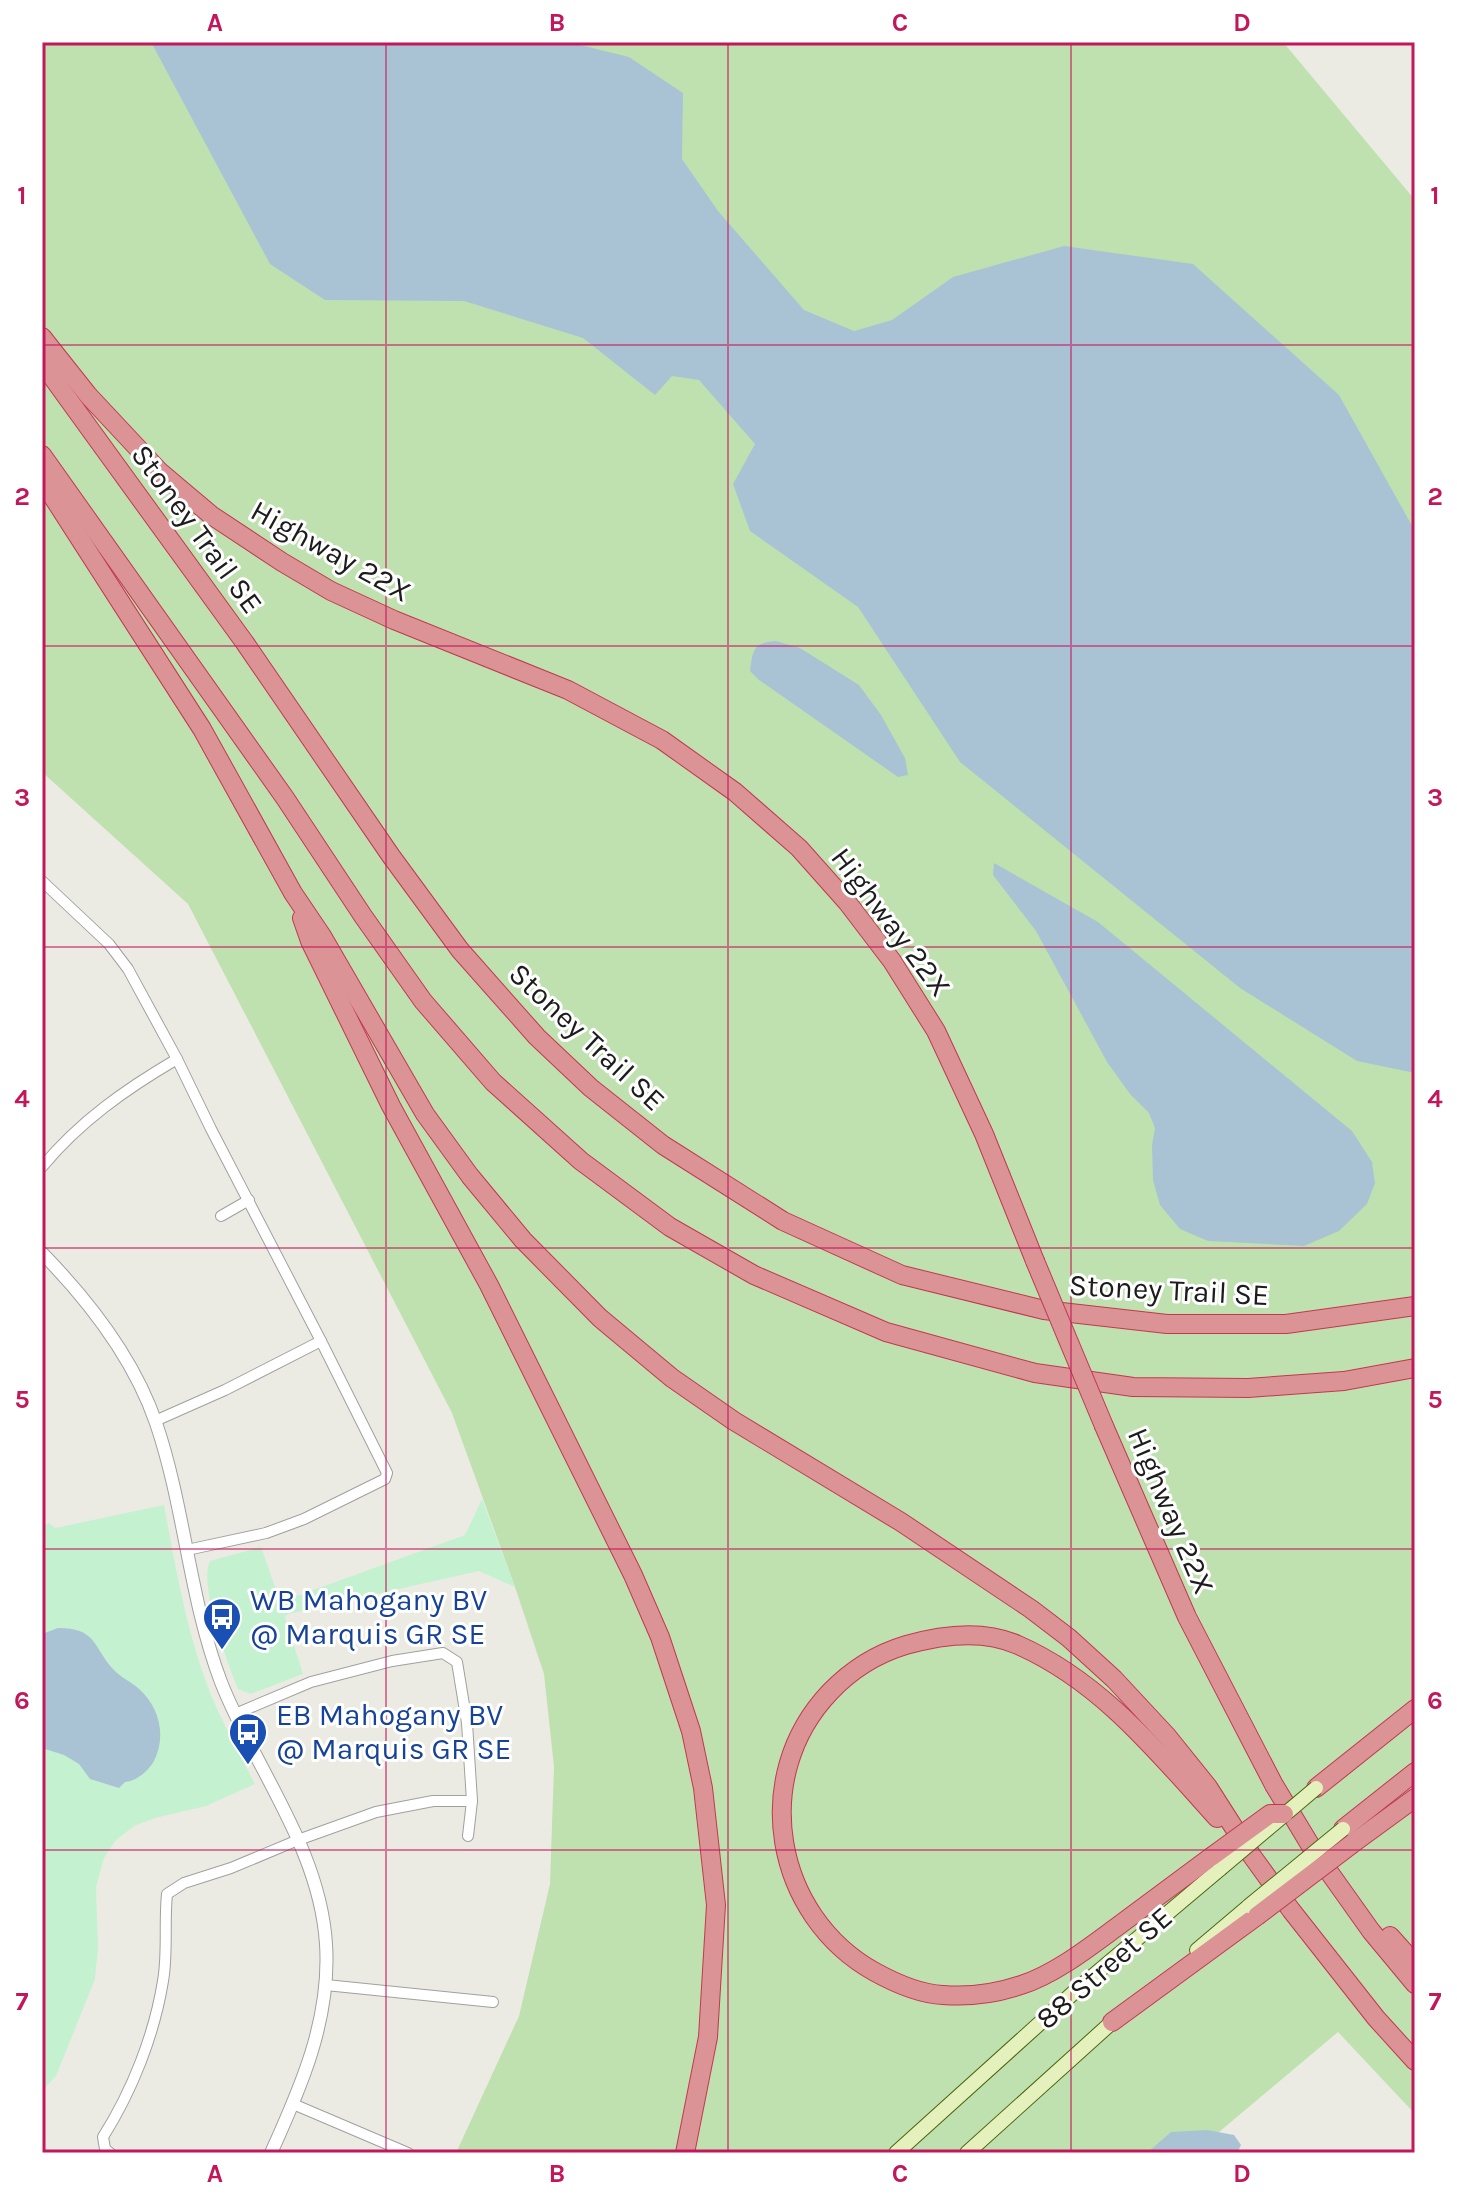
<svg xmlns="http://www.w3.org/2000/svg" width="1457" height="2195" font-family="Karla,sans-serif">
	<rect width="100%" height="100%" fill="#ecebe3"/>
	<polygon fill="#bfe1af" points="42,42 1283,42 1415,200 1415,2114 1338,2032 1194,2153 456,2153 519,2016 550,1884 554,1767 544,1674 515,1587 452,1413 188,904 42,772"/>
	<g fill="#c4f2d0">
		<path d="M 482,1499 L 515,1587 L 479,1571 L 288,1614 L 285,1617 L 303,1674 L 251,1694 L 238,1689 C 228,1665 198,1583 210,1561 L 261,1547 L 279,1598 L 283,1601 L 465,1535 Z"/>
		<path d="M 164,1505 C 176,1569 187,1635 211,1695 C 224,1726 240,1755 255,1784 L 206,1806 L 155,1818 L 134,1826 L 115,1841 L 104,1858 L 96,1887 L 98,1948 L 95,1979 L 56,2076 L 42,2091 L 42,1526 L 49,1523 L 55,1528 Z"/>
	</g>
	<g fill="#a9c3d5">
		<polygon points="151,42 568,42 629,57 683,93 682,159 718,211 804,310 854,331 892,320 953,277 1064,246 1193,264 1339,395 1415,531 1415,1073 1357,1061 1240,988 960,762 858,607 750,531 733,484 755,444 699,380 672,376 655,395 583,338 464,301 325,300 270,264"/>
		<path d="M 776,641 L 800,648 L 859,685 L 881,715 L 905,758 L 908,775 L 898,777 L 759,680 L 750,671 C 753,649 753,643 776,641 Z"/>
		<polygon points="994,863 1098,922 1352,1131 1372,1162 1375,1183 1367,1204 1339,1231 1304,1246 1208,1241 1180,1229 1160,1205 1153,1180 1152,1145 1155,1128 1149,1113 1130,1094 1107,1062 1036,931 993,875"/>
		<path d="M 58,1628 C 97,1628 93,1647 113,1669 C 120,1677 130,1681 138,1688 C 159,1706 167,1735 154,1761 C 148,1771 137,1781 125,1782 L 119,1788 L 90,1779 L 79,1764 L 64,1755 L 42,1748 L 42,1634 Z"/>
		<polygon points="1207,2130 1234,2135 1241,2145 1237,2153 1147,2153 1171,2132"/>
	</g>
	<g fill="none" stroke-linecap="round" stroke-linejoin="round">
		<g stroke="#a0a0a0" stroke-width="12">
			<g id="minor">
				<polyline points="42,881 109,944 128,969 177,1059 211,1129 321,1341 387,1473 385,1479 304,1519 266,1533 187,1550"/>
				<path d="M 42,1167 C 80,1121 126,1089 177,1059"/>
				<polyline points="221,1216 249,1200"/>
				<polyline points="155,1421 225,1390 321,1341"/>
				<polyline points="235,1714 311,1682 392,1661 443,1653 457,1662 467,1723 472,1801"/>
				<polyline points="326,1985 493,2002"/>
				<polyline points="293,2104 408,2153"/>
				<path d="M 110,2153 L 105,2149 L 103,2137 C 132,2091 154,2036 163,1981 C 168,1953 164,1922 167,1894 L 184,1883 L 231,1868 L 298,1840 L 376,1812 L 433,1801 L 472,1801 L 468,1836"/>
			</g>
		</g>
		<g stroke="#a0a0a0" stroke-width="14">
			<path id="tertiary" d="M 42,1253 C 89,1301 134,1359 156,1423 C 185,1508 189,1598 221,1682 C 255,1769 320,1848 326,1944 C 331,2019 301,2087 271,2153"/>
		</g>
		<g stroke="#4e6511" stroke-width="16">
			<g id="secondary">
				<polyline points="1197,1950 1249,1906"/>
				<polyline points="896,2153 1081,1986 1220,1869"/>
				<polyline points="967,2153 1120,2015"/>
			</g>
		</g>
		<g stroke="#c23850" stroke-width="20">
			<g id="motorway">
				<polyline points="42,337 88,395 160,472 211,515 282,562 331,591 394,620 568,690 662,740 735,792 799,848 847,902 892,961 936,1031 984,1134 1035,1261"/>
				<polyline points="42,363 245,643 391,856 460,950 537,1037 591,1088 663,1145 783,1221 902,1275 1044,1310 1167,1324 1286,1324 1415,1306"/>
				<polyline points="42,455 285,798 363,916 423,1001 493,1082 581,1161 670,1227 754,1275 886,1332 1035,1373 1133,1387 1248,1388 1344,1381 1415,1368"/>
				<polyline points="42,480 202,729 293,893 322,936 425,1114 470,1176 523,1240 600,1318 672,1378 734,1421 901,1522 1031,1609 1069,1638 1114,1679 1167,1736 1208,1787 1252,1856 1291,1910 1376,2018 1415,2061"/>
				<polyline points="302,918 310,941 391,1106 489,1285 633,1575 660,1637 691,1731 703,1788 716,1905 708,2037 685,2153"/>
				<polyline points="1104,1426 1187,1617 1274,1785 1312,1848 1371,1931 1415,1984"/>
				<polyline points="1316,1788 1415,1709"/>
				<polyline points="1343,1829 1415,1772"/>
				<polyline points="1352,1844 1415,1798"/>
				<path d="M 1211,1857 C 1179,1881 1146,1905 1114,1929 C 1087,1949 1053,1975 1021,1985 C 997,1993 968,1997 943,1995 C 919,1994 895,1983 875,1972 C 774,1916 749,1777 830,1692 C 851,1670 876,1654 906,1645 C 941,1635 983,1629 1018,1645 C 1102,1682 1158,1753 1217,1818"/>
				<polyline points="1390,1936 1415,1964"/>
				<polyline points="1112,2022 1257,1916"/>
			</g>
		</g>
		<use href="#minor" stroke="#fff" stroke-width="10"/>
		<use href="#tertiary" stroke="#fff" stroke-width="12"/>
		<use href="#secondary" stroke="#e5f1bc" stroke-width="14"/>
		<use href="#motorway" stroke="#db9395" stroke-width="18"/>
		<g stroke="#4e6511" stroke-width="16" stroke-linecap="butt">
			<g id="secondary-bridge">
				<polyline points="1220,1869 1316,1788"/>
				<polyline points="1249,1906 1343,1829"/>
			</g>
		</g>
		<g stroke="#c23850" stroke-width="20" stroke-linecap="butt">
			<g id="motorway-bridge">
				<polyline points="1035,1261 1104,1426"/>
				<polyline points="1211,1857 1270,1814 1284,1814"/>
				<polyline points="1257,1916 1352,1844"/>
			</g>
		</g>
		<use href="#secondary-bridge" stroke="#e5f1bc" stroke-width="14"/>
		<use href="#motorway-bridge" stroke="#db9395" stroke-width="18"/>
	</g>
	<path fill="none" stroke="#c2185b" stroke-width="2" stroke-opacity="0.55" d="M 386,42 L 386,2153M 728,42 L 728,2153M 1071,42 L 1071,2153M 42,345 L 1415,345M 42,646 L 1415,646M 42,947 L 1415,947M 42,1248 L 1415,1248M 42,1549 L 1415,1549M 42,1850 L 1415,1850"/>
	<defs>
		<g id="bus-pin" transform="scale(2)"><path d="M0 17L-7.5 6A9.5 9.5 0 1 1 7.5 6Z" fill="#1a4fb4" stroke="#fff"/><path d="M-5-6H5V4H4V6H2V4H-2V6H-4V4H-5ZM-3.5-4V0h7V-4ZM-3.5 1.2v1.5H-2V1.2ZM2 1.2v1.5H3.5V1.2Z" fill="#fff"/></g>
	</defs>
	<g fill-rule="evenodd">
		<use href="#bus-pin" x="222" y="1617"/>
		<use href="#bus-pin" x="248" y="1732"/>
	</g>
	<g text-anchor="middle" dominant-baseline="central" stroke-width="6" stroke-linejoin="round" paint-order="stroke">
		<g font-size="30" fill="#1c1c1c" stroke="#fff">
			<text transform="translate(197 529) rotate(54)">Stoney Trail SE</text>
			<text transform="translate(331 551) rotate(29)">Highway 22X</text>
			<text transform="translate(891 922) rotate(53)">Highway 22X</text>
			<text transform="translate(587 1037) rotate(43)">Stoney Trail SE</text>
			<text transform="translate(1169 1290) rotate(3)">Stoney Trail SE</text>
			<text transform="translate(1171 1511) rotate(67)">Highway 22X</text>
			<text transform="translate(1104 1968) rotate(-41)">88 Street SE</text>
		</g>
		<g font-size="30" fill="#164399" stroke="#fff" text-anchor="start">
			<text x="250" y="1600">WB Mahogany BV<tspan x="250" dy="34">@ Marquis GR SE</tspan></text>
			<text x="276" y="1715">EB Mahogany BV<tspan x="276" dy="34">@ Marquis GR SE</tspan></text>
		</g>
	</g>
	<rect width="1457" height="2195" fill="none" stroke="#ffffff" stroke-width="88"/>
	<rect x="44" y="44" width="1369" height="2107" fill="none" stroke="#c2185b" stroke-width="3"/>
	<g font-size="26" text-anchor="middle" font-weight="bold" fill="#c2185b">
		<text x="215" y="31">A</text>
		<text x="557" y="31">B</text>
		<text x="900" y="31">C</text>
		<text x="1242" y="31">D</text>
		<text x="22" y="204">1</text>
		<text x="1435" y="204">1</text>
		<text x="22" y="505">2</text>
		<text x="1435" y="505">2</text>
		<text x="22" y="806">3</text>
		<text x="1435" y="806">3</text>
		<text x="22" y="1107">4</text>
		<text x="1435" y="1107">4</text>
		<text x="22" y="1408">5</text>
		<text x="1435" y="1408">5</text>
		<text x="22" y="1709">6</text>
		<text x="1435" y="1709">6</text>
		<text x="22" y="2010">7</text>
		<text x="1435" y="2010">7</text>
		<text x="215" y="2182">A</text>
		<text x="557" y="2182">B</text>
		<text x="900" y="2182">C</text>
		<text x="1242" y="2182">D</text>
	</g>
</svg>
